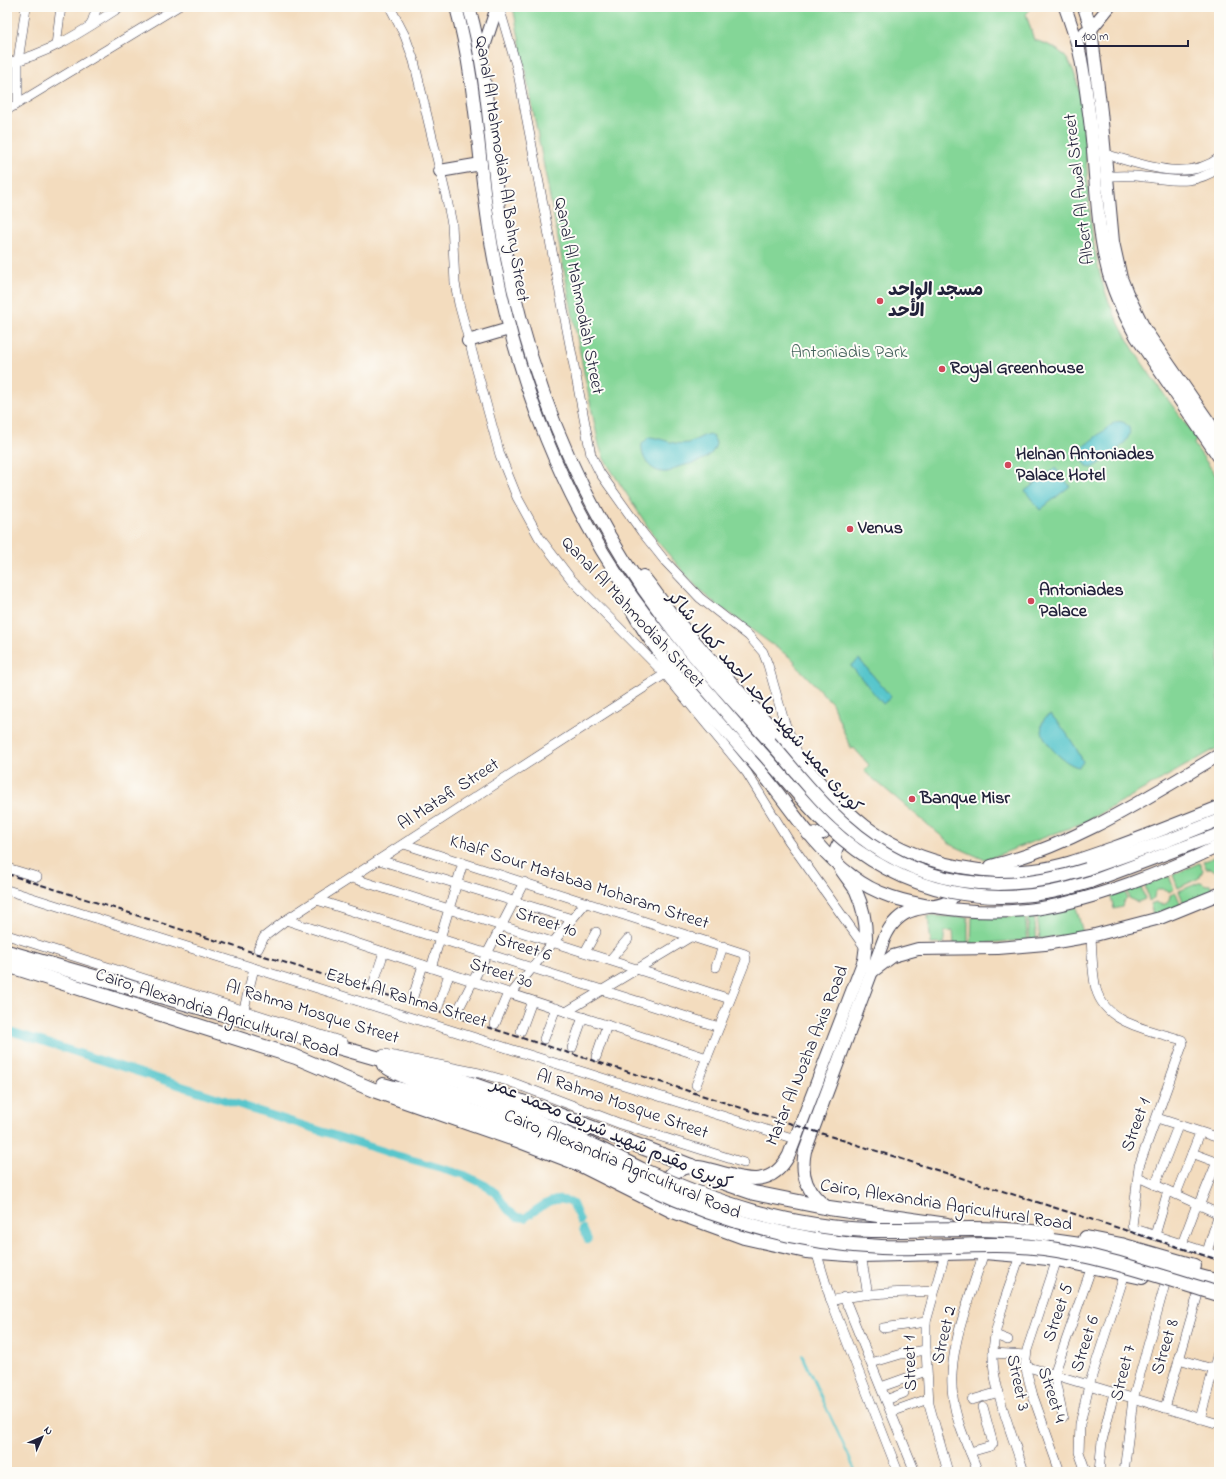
<svg xmlns="http://www.w3.org/2000/svg" width="1226" height="1479" font-family="'Indie Flower','Playpen Sans Arabic',sans-serif">
	<rect width="100%" height="100%" fill="#fdfcf7"/>
	<filter id="ink" filterUnits="userSpaceOnUse"><feTurbulence type="fractalNoise" baseFrequency=".025" numOctaves="2"/><feDisplacementMap in="SourceGraphic" scale="8" xChannelSelector="R" yChannelSelector="G"/><feConvolveMatrix kernelMatrix="1 2 1 2 8 2 1 2 1" color-interpolation-filters="sRGB"/></filter>
	<filter id="wash" filterUnits="userSpaceOnUse"><feTurbulence type="fractalNoise" baseFrequency=".012" numOctaves="4" result="noise"/><feDisplacementMap in="SourceGraphic" scale="16" xChannelSelector="R" yChannelSelector="G"/><feGaussianBlur stdDeviation="0.9" result="paint"/><feColorMatrix in="noise" values="0 0 0 0 0 0 0 0 0 0 0 0 0 0 0 0 0 1.4 0 .05"/><feComposite in="paint" operator="in"/></filter>
	<g filter="url(#wash)">
		<rect width="100%" height="100%" fill="#f3dcbe"/>
		<g fill="#84d697" stroke="#537c69">
			<path d="M 513,7 L 1033,7 L 1026,14 L 1034,40 C 1048,44 1061,49 1069,62 C 1081,81 1083,119 1085,142 C 1089,193 1089,248 1107,297 C 1127,349 1164,393 1196,438 L 1194,444 L 1217,477 L 1219,477 L 1219,747 L 1085,822 L 985,860 L 952,845 L 864,771 L 869,765 L 854,748 L 851,749 L 832,703 L 794,663 L 795,661 L 712,601 L 696,586 L 657,541 L 604,459 L 599,445 L 585,378 Z"/>
			<polygon points="1219,855 1219,869 1215,871 1211,868 1206,868 1203,862"/>
			<polygon points="1199,863 1203,870 1199,878 1178,888 1173,875"/>
			<path d="M 1169,876 L 1174,889 L 1169,892 C 1162,886 1154,889 1154,898 L 1149,901 L 1145,885 Z"/>
			<polygon points="1201,882 1206,885 1210,885 1214,892 1184,904 1179,891"/>
			<polygon points="1141,886 1145,899 1138,902 1129,898 1127,891"/>
			<polygon points="1125,892 1127,898 1123,902 1122,907 1114,909 1111,897"/>
			<path d="M 1176,893 L 1181,905 L 1153,914 L 1150,904 L 1156,902 C 1163,907 1170,904 1170,895 Z"/>
			<polygon points="1076,907 1083,933 1040,939 1037,914"/>
			<polygon points="1027,915 1034,915 1037,940 1030,940"/>
			<polygon points="928,916 968,917 968,944 954,944 953,931 944,932 944,944 931,944"/>
			<polygon points="1025,916 1028,940 971,944 972,917"/>
		</g>
		<g fill="#58c6cc" stroke="#3d7484">
			<path d="M 1115,422 C 1119,421 1123,421 1127,425 C 1140,439 1102,461 1092,468 L 1088,467 L 1076,452 Z"/>
			<path d="M 709,434 L 714,438 L 716,443 C 713,461 692,463 678,467 C 674,468 672,472 667,472 C 652,474 640,458 642,444 L 649,437 C 663,438 673,446 688,443 C 695,441 701,436 709,434 Z"/>
			<polygon points="1055,468 1070,486 1040,510 1025,491"/>
			<polygon points="859,659 891,697 883,704 851,666"/>
			<path d="M 1049,715 C 1057,716 1080,753 1083,762 L 1079,767 C 1063,765 1026,729 1049,715 Z"/>
		</g>
		<g fill="none" stroke-linecap="round" stroke-linejoin="round">
			<polyline stroke="#58c6cc" stroke-width="2" points="802,1355 856,1472"/>
			<g stroke="#58c6cc" stroke-width="8">
				<path d="M 7,1030 L 396,1155 L 465,1175 L 485,1185 L 496,1193 L 508,1210 L 517,1217 L 525,1218 C 539,1208 555,1192 573,1204 L 580,1221"/>
				<polyline points="583,1229 588,1240"/>
			</g>
		</g>
	</g>
	<g filter="url(#ink)">
		<g fill="none" stroke-linecap="round" stroke-linejoin="round">
			<g stroke="#413e4f" stroke-width="10">
				<g id="minor">
					<polyline points="390,7 405,36 414,61 447,200 452,224 455,283 459,304 500,455 517,497 539,537 571,579 665,674 747,773 789,841 866,949"/>
					<polyline points="499,7 517,68 591,455 600,473 642,532 665,561 700,598 749,636 763,652 768,665 784,721 797,752"/>
					<polyline points="91,25 97,7"/>
					<polyline points="56,45 61,7"/>
					<path d="M 7,63 C 48,55 86,29 120,7"/>
					<polyline points="18,103 18,61 26,7"/>
					<polyline points="7,110 177,7"/>
					<path d="M 1105,154 C 1140,164 1187,183 1219,158"/>
					<path d="M 1107,176 C 1119,176 1132,175 1144,177 C 1174,180 1192,186 1219,168"/>
					<polyline points="404,844 745,954 746,960 696,1085"/>
					<polyline points="379,860 572,919"/>
					<polyline points="7,868 37,877"/>
					<polyline points="352,878 730,999"/>
					<polyline points="7,890 795,1139"/>
					<polyline points="317,900 719,1027"/>
					<polyline points="286,920 707,1058"/>
					<polyline points="7,935 343,1042"/>
					<path d="M 1091,936 C 1092,953 1092,972 1096,989 C 1106,1025 1151,1030 1182,1040 L 1183,1043 L 1139,1166 L 1132,1226 L 1135,1229 L 1219,1256"/>
					<polyline points="258,949 264,937 286,920 665,674"/>
					<polyline points="585,952 596,932"/>
					<polyline points="610,960 628,939"/>
					<polyline points="716,967 723,946"/>
					<polyline points="431,968 463,863"/>
					<polyline points="373,985 384,952"/>
					<polyline points="511,994 586,902"/>
					<polyline points="412,1000 423,965"/>
					<polyline points="438,1007 449,974"/>
					<polyline points="244,1009 254,968"/>
					<polyline points="457,1012 524,882"/>
					<polyline points="566,1012 692,936"/>
					<polyline points="495,1024 508,993"/>
					<polyline points="521,1031 532,1001"/>
					<polyline points="544,1039 556,1008"/>
					<polyline points="572,1048 583,1017"/>
					<polyline points="384,1054 479,1073 511,1082 621,1124 744,1163"/>
					<polyline points="596,1057 607,1025"/>
					<polyline points="1157,1118 1219,1138"/>
					<polyline points="1192,1153 1219,1163"/>
					<polyline points="1138,1177 1219,1214"/>
					<polyline points="1155,1185 1178,1126"/>
					<polyline points="1176,1194 1200,1133"/>
					<polyline points="1199,1206 1217,1162"/>
					<polyline points="1155,1235 1168,1191"/>
					<polyline points="1182,1244 1197,1204"/>
					<polyline points="816,1251 831,1301 898,1472"/>
					<polyline points="1207,1252 1219,1213"/>
					<polyline points="945,1254 926,1322 926,1350 929,1404 948,1472"/>
					<polyline points="861,1255 868,1295"/>
					<path d="M 1020,1255 C 1011,1284 993,1325 993,1355 C 992,1387 1014,1439 1024,1472"/>
					<polyline points="1057,1259 1027,1350 1025,1366 1033,1396 1060,1472"/>
					<polyline points="844,1297 915,1472"/>
					<path d="M 831,1301 C 864,1292 900,1293 934,1291"/>
					<polyline points="883,1328 926,1322"/>
					<polyline points="995,1335 1008,1340"/>
					<polyline points="993,1353 1025,1355"/>
					<polyline points="1179,1359 1219,1371"/>
					<polyline points="871,1363 901,1354 926,1350"/>
					<polyline points="1025,1366 1219,1424"/>
					<polyline points="881,1387 926,1371"/>
					<polyline points="886,1400 904,1393"/>
					<polyline points="972,1400 999,1392"/>
					<polyline points="1165,1408 1198,1294"/>
					<polyline points="891,1412 928,1399"/>
					<polyline points="1063,1417 1054,1375 1092,1266"/>
					<polyline points="1200,1419 1219,1349"/>
					<polyline points="970,1452 991,1446 993,1444 983,1407"/>
					<path d="M 978,1472 C 969,1448 956,1423 953,1397 C 946,1352 971,1295 984,1252"/>
					<polyline points="1086,1472 1079,1452 1080,1424 1089,1385 1125,1273"/>
					<polyline points="1099,1472 1102,1441 1114,1393"/>
					<polyline points="1124,1472 1133,1399 1165,1284"/>
				</g>
			</g>
			<g stroke="#413e4f" stroke-width="14">
				<g id="major">
					<path d="M 456,7 C 479,91 478,179 495,264 C 518,383 563,500 633,598 C 672,652 716,701 760,751"/>
					<path d="M 469,7 C 492,87 490,172 506,254 C 531,386 583,510 664,618 C 696,662 734,702 770,742"/>
					<path d="M 1065,7 C 1070,21 1075,36 1079,50 C 1084,71 1086,92 1089,113 C 1096,163 1095,214 1106,263 C 1112,290 1123,312 1136,336 L 1219,457"/>
					<polyline points="1084,7 1091,29 1101,112 1113,242 1121,278 1127,293 1145,330 1219,437"/>
					<polyline points="1085,32 1091,29 1109,7"/>
					<polyline points="481,56 497,7"/>
					<polyline points="440,171 481,164"/>
					<polyline points="468,341 509,329"/>
					<path d="M 643,576 C 654,589 664,605 675,618 C 707,657 741,693 774,730 C 803,763 831,799 865,826 C 912,862 976,876 1034,870 C 1061,867 1087,857 1113,848 C 1149,835 1184,821 1219,807"/>
					<path d="M 626,599 C 653,656 711,712 752,761 C 786,799 810,845 852,876 C 876,895 905,902 935,907 C 968,912 1002,913 1035,909 C 1092,901 1167,871 1219,846"/>
					<polyline points="808,834 823,833 837,822"/>
					<path d="M 991,866 C 1073,846 1146,798 1219,755"/>
					<polyline points="1087,869 1169,840 1219,820"/>
					<polyline points="1090,882 1219,834"/>
					<polyline points="873,971 893,956 918,949 998,948 1045,944 1091,936 1160,918 1219,894"/>
					<path d="M 698,1167 C 733,1172 767,1197 789,1155 L 864,960 C 868,937 866,913 856,891 C 850,880 835,866 835,854 C 836,844 844,838 850,831"/>
					<path d="M 828,1208 C 807,1193 800,1176 805,1151 L 884,939 C 890,925 899,914 914,910 C 933,904 952,910 958,885"/>
				</g>
			</g>
			<g stroke="#413e4f" stroke-width="16">
				<g id="highway">
					<polyline points="7,952 373,1057 460,1080 556,1114 691,1166 722,1182 754,1193 829,1208 947,1225"/>
					<polyline points="7,965 296,1057 376,1091 520,1141 577,1163 673,1211 744,1237 806,1251 861,1255 984,1252 1020,1255 1057,1259 1142,1277"/>
					<path d="M 384,1065 C 413,1085 453,1090 486,1102 C 540,1121 591,1144 642,1170"/>
					<path d="M 383,1085 C 473,1108 561,1141 643,1184"/>
					<path d="M 665,1191 C 665,1176 676,1168 691,1166"/>
					<polyline points="1031,1238 1080,1245 1219,1282"/>
					<polyline points="1086,1238 1121,1245 1194,1266"/>
				</g>
			</g>
			<use href="#minor" stroke="#fff" stroke-width="9"/>
			<use href="#major" stroke="#fff" stroke-width="12"/>
			<use href="#highway" stroke="#fff" stroke-width="14"/>
			<polyline stroke="#22223b" stroke-width="2" stroke-dasharray="6 3" stroke-linecap="butt" points="7,874 1219,1260"/>
			<g stroke="#413e4f" stroke-width="14" stroke-linecap="butt">
				<g id="major-bridge">
					<path d="M 770,742 C 795,770 818,801 846,825 C 915,887 1001,897 1087,869"/>
					<path d="M 760,751 C 783,776 804,804 829,827 C 902,896 996,913 1090,882"/>
				</g>
			</g>
			<g stroke="#413e4f" stroke-width="16" stroke-linecap="butt">
				<g id="highway-bridge">
					<path d="M 642,1170 C 715,1203 791,1228 872,1230 C 930,1231 989,1225 1047,1234"/>
					<path d="M 643,1184 C 718,1220 798,1243 881,1247 C 935,1249 990,1241 1044,1248 C 1104,1256 1161,1277 1219,1294"/>
				</g>
			</g>
			<use href="#major-bridge" stroke="#fff" stroke-width="12"/>
			<use href="#highway-bridge" stroke="#fff" stroke-width="14"/>
		</g>
	</g>
	<g fill="#d1495b" stroke="#fdfcf7" stroke-width="1.5">
		<circle cx="880" cy="301" r="4"/>
		<circle cx="942" cy="369" r="4"/>
		<circle cx="1008" cy="465" r="4"/>
		<circle cx="850" cy="529" r="4"/>
		<circle cx="1031" cy="601" r="4"/>
		<circle cx="912" cy="799" r="4"/>
	</g>
	<g text-anchor="middle" dominant-baseline="central" stroke-width="4" stroke-linejoin="round" paint-order="stroke">
		<g font-size="18" fill="#22223b" stroke="#fdfcf7">
			<text transform="translate(501 169) rotate(81)">Qanal Al Mahmodiah Al Bahry Street</text>
			<text transform="translate(1080 189) rotate(-97)">Albert Al Awal Street</text>
			<text transform="translate(578 296) rotate(79)">Qanal Al Mahmodiah Street</text>
			<text transform="translate(632 613) rotate(47)">Qanal Al Mahmodiah Street</text>
			<text transform="translate(764 703) rotate(49)">كوبرى عميد شهيد ماجد احمد كمال شاكر</text>
			<text transform="translate(449 795) rotate(-33)">Al Matafi Street</text>
			<text transform="translate(579 883) rotate(18)">Khalf Sour Matabaa Moharam Street</text>
			<text transform="translate(546 923) rotate(18)">Street 10</text>
			<text transform="translate(523 948) rotate(18)">Street 6</text>
			<text transform="translate(501 974) rotate(18)">Street 30</text>
			<text transform="translate(406 999) rotate(17)">Ezbet Al Rahma Street</text>
			<text transform="translate(312 1013) rotate(17)">Al Rahma Mosque Street</text>
			<text transform="translate(217 1014) rotate(18)">Cairo, Alexandria Agricultural Road</text>
			<text transform="translate(808 1056) rotate(-68)">Matar Al Nozha Axis Road</text>
			<text transform="translate(622 1105) rotate(19)">Al Rahma Mosque Street</text>
			<text transform="translate(1137 1125) rotate(-70)">Street 1</text>
			<text transform="translate(611 1135) rotate(23)">كوبرى مقدم شهيد شريف محمد عمر</text>
			<text transform="translate(622 1165) rotate(23)">Cairo, Alexandria Agricultural Road</text>
			<text transform="translate(946 1206) rotate(9)">Cairo, Alexandria Agricultural Road</text>
			<text transform="translate(1059 1313) rotate(-71)">Street 5</text>
			<text transform="translate(945 1335) rotate(-77)">Street 2</text>
			<text transform="translate(1086 1344) rotate(-72)">Street 6</text>
			<text transform="translate(1166 1347) rotate(-73)">Street 8</text>
			<text transform="translate(911 1363) rotate(-92)">Street 1</text>
			<text transform="translate(1124 1373) rotate(-76)">Street 7</text>
			<text transform="translate(1017 1383) rotate(78)">Street 3</text>
			<text transform="translate(1051 1395) rotate(72)">Street 4</text>
		</g>
		<g font-size="18" font-weight="bold" fill="#22223b" stroke="#fdfcf7" text-anchor="start">
			<text x="888" y="291">مسجد الواحد<tspan x="888" dy="21">الأحد</tspan></text>
			<text x="950" y="369">Royal Greenhouse</text>
			<text x="1016" y="455">Helnan Antoniades<tspan x="1016" dy="21">Palace Hotel</tspan></text>
			<text x="858" y="529">Venus</text>
			<text x="1039" y="591">Antoniades<tspan x="1039" dy="21">Palace</tspan></text>
			<text x="920" y="799">Banque Misr</text>
		</g>
		<g font-size="18" fill="#44615b" stroke="#fdfcf7">
			<text x="849" y="353">Antoniadis Park</text>
		</g>
	</g>
	<rect width="1226" height="1479" fill="none" stroke="#fdfcf7" stroke-width="24"/>
	<g transform="translate(42 1437) rotate(45)" stroke="#fdfcf7" stroke-width="3" paint-order="stroke">
	<path d="M0-3L7 15L0 10L-7 15Z" fill="#22223b"/>
	<text y="-6" font-size="11" font-weight="bold" text-anchor="middle" fill="#22223b">N</text>
	</g>
	<path d="M1076 40v6h112v-6" fill="none" stroke="#22223b" stroke-width="2"/>
	<text x="1082" y="40" font-size="12" fill="#22223b" stroke="#fdfcf7" stroke-width="3" paint-order="stroke">100 m</text>
</svg>
